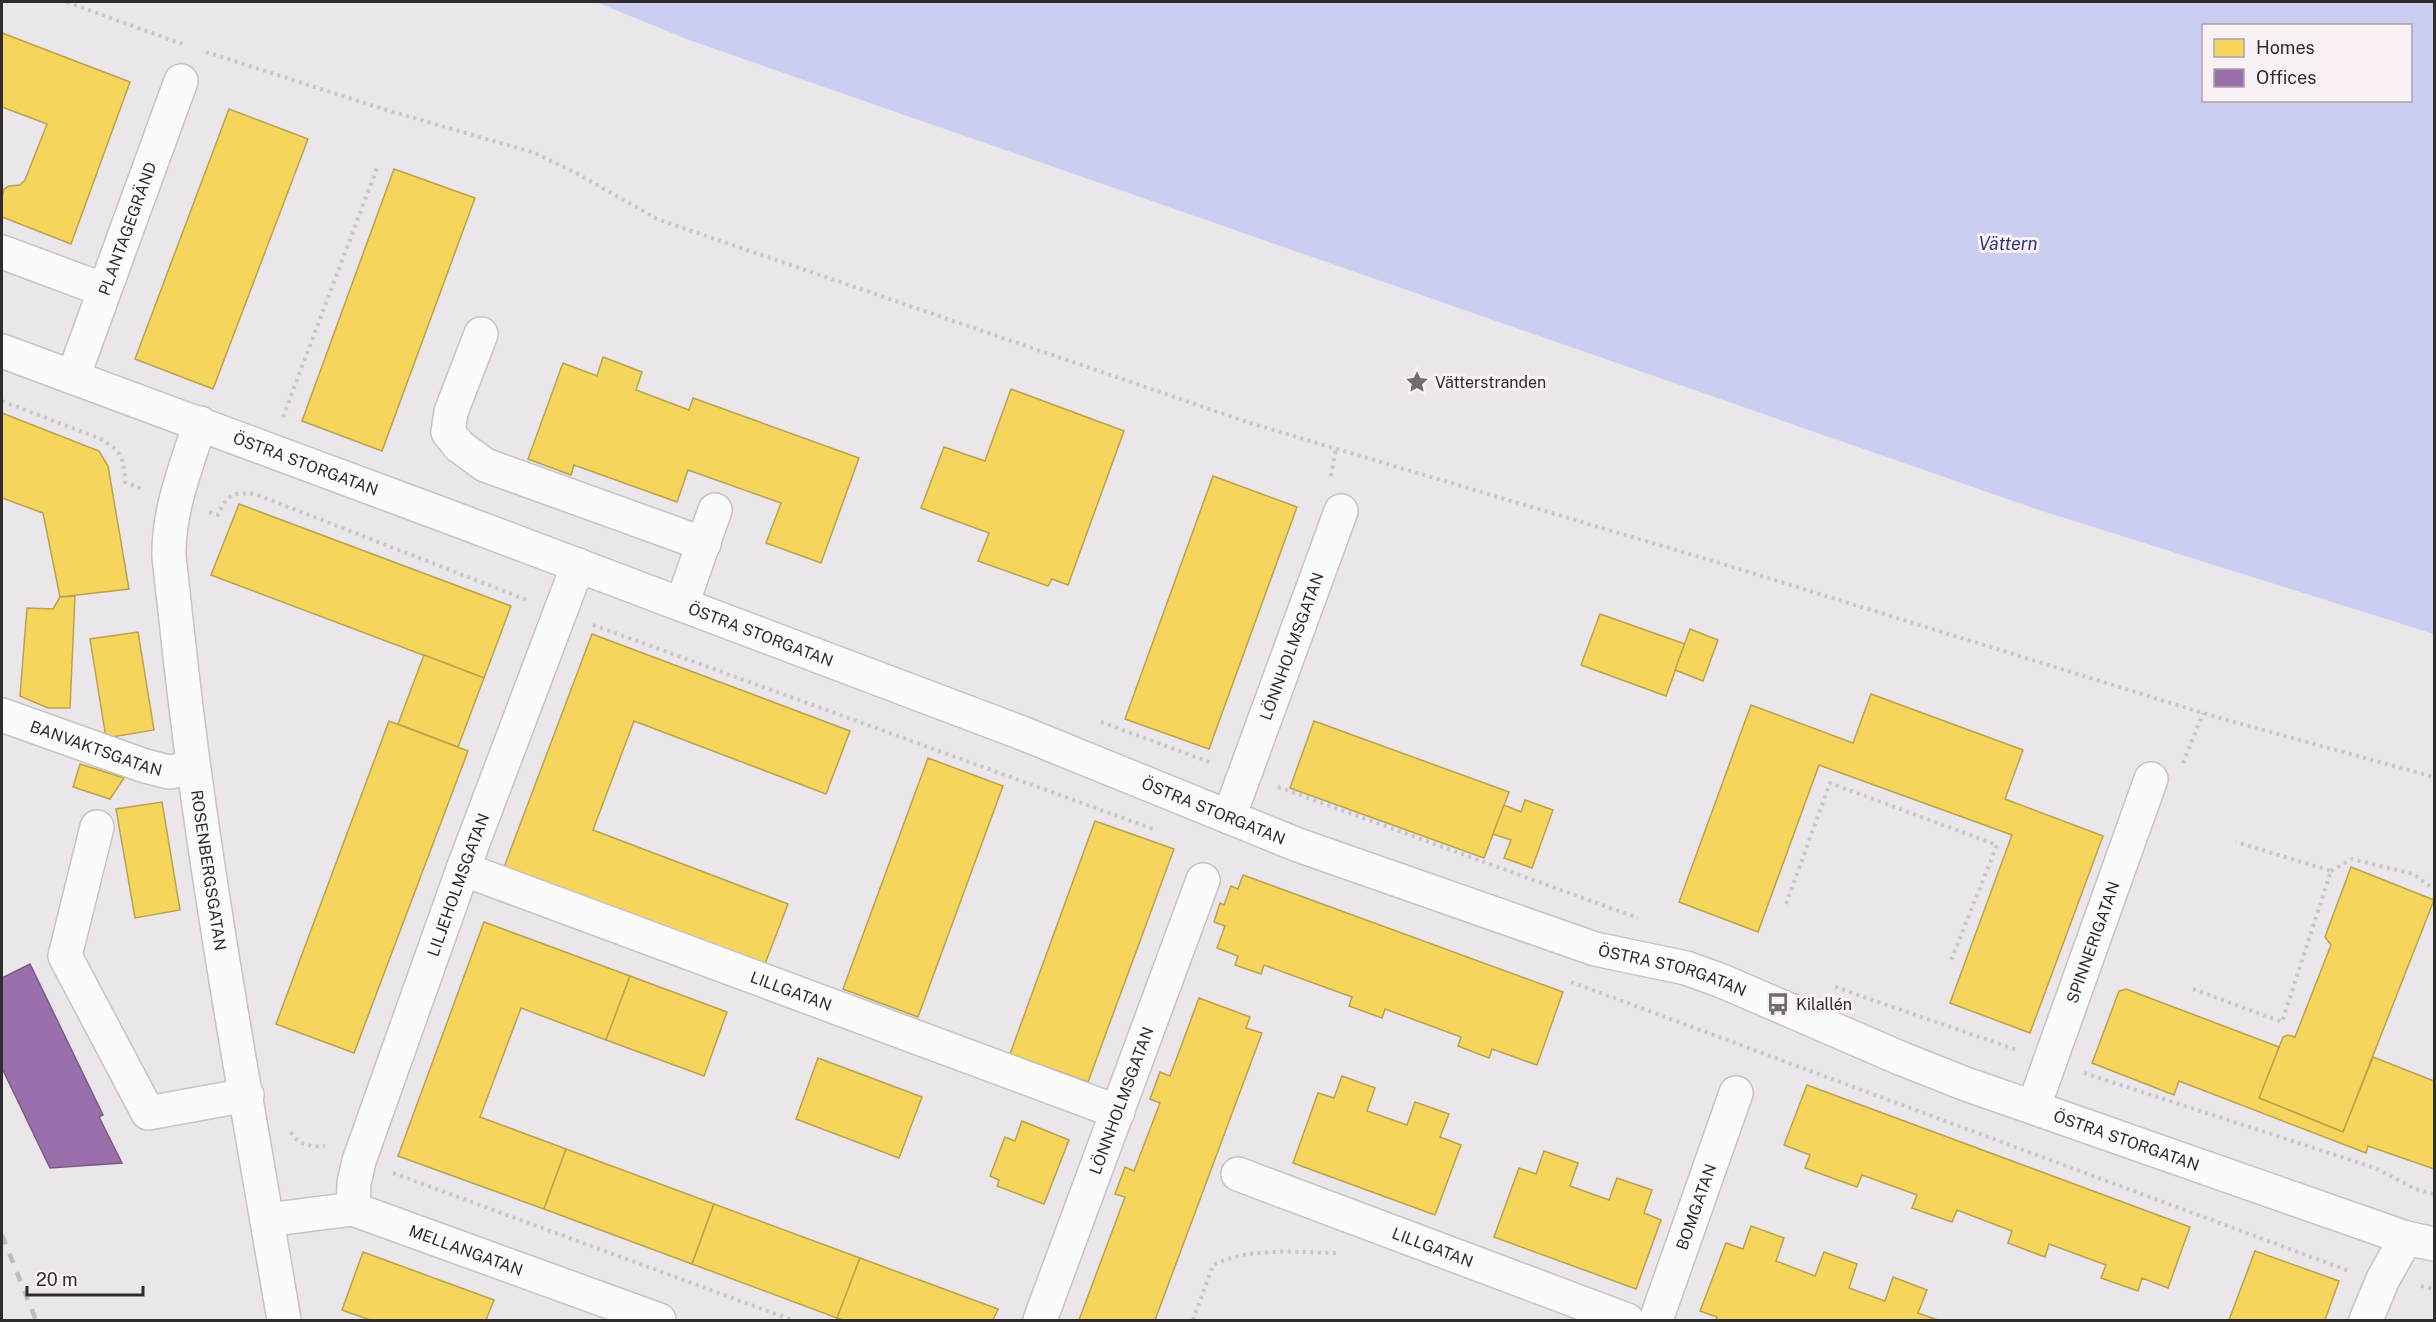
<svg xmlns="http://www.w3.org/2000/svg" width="2436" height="1322" font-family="'Public Sans',sans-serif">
	<rect width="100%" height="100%" fill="#ebe6e9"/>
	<path fill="#cacff2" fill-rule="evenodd" d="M 596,2 L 2434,2 L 2434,634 L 2036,509 L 689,40 ZM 2204,26 L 2410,26 L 2410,100 L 2204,100 Z"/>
	<g fill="#f6d55c" stroke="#baa24e" stroke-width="1.5">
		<polygon points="2,33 130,82 71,244 2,217 2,197 4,189 9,186 20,185 25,180 47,124 2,107"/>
		<polygon points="229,109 308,139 213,389 135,359"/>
		<polygon points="394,169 475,198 382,451 302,421"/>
		<polygon points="603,357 642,372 636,390 689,410 693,398 859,458 821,563 766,543 781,503 688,470 677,502 574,465 571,475 528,459 563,363 597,376"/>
		<polygon points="1011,389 1124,431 1068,585 1052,579 1048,586 978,561 989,533 921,508 944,447 985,461"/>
		<polygon points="2,413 99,451 108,466 129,589 60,597 43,513 2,498"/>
		<polygon points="1213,476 1297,507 1209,749 1125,719"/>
		<polygon points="239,504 511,606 484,678 211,575"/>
		<polygon points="75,596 70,708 48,708 20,696 27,608 53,609 60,597"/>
		<polygon points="1600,614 1685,644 1666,696 1581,665"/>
		<polygon points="1690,629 1718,640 1703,681 1675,670"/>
		<polygon points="138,632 154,730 106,738 90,639"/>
		<polygon points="592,634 850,731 826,794 634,721 593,830 788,904 763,969 503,870"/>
		<polygon points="424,655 484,678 458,747 398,724"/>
		<polygon points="1871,694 2023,750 2005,799 2103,836 2030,1033 1950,1003 2012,835 1819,765 1758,932 1679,902 1751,705 1853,743"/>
		<polygon points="389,721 468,751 354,1053 276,1024"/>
		<polygon points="1314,721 1509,792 1484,858 1290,788"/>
		<polygon points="928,758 1003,786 918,1017 843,989"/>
		<polygon points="80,764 124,778 110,799 73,787"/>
		<polygon points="1525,800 1553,810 1532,868 1504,858 1511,840 1493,834 1504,805 1521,812"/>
		<polygon points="162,802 180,910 135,918 116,809"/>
		<polygon points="1095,821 1174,849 1088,1082 1010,1054"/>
		<polygon points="2351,867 2434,900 2343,1132 2259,1098 2283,1037 2288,1035 2295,1037 2331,945 2325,937"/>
		<polygon points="1243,875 1563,992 1537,1065 1492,1049 1489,1058 1458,1046 1461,1037 1385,1009 1382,1018 1349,1006 1352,997 1264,965 1261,974 1235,965 1238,956 1217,948 1225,926 1214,922 1220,903 1224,905 1231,886 1238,889"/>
		<polygon points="484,922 630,976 606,1040 521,1008 480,1117 566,1149 544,1209 398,1156"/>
		<polygon points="630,976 727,1012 704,1076 606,1040"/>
		<polygon points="2126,989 2279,1047 2259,1098 2343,1132 2373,1057 2434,1081 2434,1169 2368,1146 2366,1153 2179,1081 2174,1095 2092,1063 2119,991"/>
		<polygon points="1199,998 1250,1017 1246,1028 1262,1033 1155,1320 1079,1320 1125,1197 1115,1194 1125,1167 1134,1171 1160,1103 1150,1099 1160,1072 1170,1076"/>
		<polygon points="818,1058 922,1097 899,1158 796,1119"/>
		<polygon points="1342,1076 1375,1088 1367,1111 1407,1125 1415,1102 1449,1114 1440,1137 1461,1145 1435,1215 1293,1163 1318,1093 1334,1098"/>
		<polygon points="1807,1085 2190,1227 2168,1288 2142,1278 2138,1291 2101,1278 2106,1265 2049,1244 2045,1257 2008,1243 2012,1231 1957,1210 1952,1222 1912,1208 1917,1195 1862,1175 1857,1187 1805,1168 1810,1155 1784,1145"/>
		<polygon points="1022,1121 1069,1140 1044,1204 997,1186 999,1180 990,1176 1005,1137 1015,1141"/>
		<polygon points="566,1149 714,1204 692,1264 544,1209"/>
		<polygon points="1544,1151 1578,1163 1570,1186 1609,1200 1617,1178 1652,1190 1644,1213 1661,1220 1636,1289 1494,1237 1519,1168 1536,1174"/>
		<polygon points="714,1204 860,1258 837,1318 692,1264"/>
		<polygon points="1751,1226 1784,1238 1776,1261 1815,1276 1824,1252 1857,1264 1849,1288 1885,1301 1893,1277 1927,1290 1918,1313 1938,1320 1716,1320 1717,1317 1700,1311 1726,1243 1743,1249"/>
		<polygon points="2255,1251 2339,1281 2325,1320 2229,1320"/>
		<polygon points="363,1252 494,1300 486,1320 370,1320 342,1310"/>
		<polygon points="860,1258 998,1309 993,1320 843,1320 837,1318"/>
	</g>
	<polygon fill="#9970ab" stroke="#795c86" stroke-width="1.5" points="30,964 103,1115 99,1117 122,1163 50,1168 2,1068 2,978"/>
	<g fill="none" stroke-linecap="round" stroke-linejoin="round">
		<g stroke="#c7c3c5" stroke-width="36">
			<g id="minor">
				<polyline points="2,252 104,290"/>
				<polyline points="481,334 451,412 448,432 459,446 485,465 704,544"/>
				<path id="s1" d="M 2,351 L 455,519 L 1022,733 L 1298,845 L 1595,949 L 1686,968 L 1722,981 L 1900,1058 L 1963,1083 L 2406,1238 L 2434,1244"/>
				<path id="s2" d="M 73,377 L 181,81"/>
				<path id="s3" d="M 200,423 C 186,468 168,510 169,557 C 177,627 184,698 194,769 C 219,953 253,1137 284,1320"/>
				<polyline points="682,604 715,510"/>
				<path id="s4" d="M 2,715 L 145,766 L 169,772 L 193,768"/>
				<path id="s5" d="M 1229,817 L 1341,511"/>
				<polyline points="97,827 65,956 148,1113 247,1095"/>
				<path id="s6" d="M 463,869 L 1118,1112"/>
				<path id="s7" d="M 2034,1106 L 2151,779"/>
				<path id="s8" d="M 1238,1174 L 1627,1320"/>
				<path id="s9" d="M 353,1209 L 354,1183 L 359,1161 L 463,869 L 578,565"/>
				<path id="s10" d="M 267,1220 L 353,1209 L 659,1320"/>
				<path id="s11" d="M 1040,1320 L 1203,880"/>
				<path id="s12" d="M 1656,1320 L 1736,1093"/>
				<polyline points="2366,1320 2383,1279 2406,1238"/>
			</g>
		</g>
		<g stroke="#c9c6c8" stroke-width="4" stroke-dasharray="3 4.5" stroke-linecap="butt">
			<polyline points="67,2 182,44"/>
			<polyline points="206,52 383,109 535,153 578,174 657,219 1250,423 1726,565 2216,717 2434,777"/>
			<path d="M 2,401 L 101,439 C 122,452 124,458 125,482 L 142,489"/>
			<polyline points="283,417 377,168"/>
			<polyline points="1331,476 1336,448"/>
			<path d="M 209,512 L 218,515 C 227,494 233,492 255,494 L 527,600"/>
			<polyline points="593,625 1156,830"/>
			<polyline points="1101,722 1212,763"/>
			<polyline points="2183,763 2203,713"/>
			<polyline points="1278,787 1638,918"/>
			<polyline points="2331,871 2352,859 2413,874 2434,889"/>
			<polyline points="1786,904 1830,783 1997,845 1950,963"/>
			<polyline points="1571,982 2349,1271"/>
			<polyline points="1835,987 2017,1050"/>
			<polyline points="2193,989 2282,1022 2331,871 2236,842"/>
			<polyline points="2084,1073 2375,1168 2415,1189 2434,1194"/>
			<path d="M 291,1132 C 299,1146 311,1147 325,1146"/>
			<polyline points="393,1173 792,1320"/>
			<polyline points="2421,1286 2434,1289"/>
			<path d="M 1193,1320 L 1213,1265 C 1251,1246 1300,1253 1340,1253"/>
		</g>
		<use href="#minor" stroke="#fcfbfc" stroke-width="33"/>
		<polyline stroke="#bebdbe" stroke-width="4.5" stroke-dasharray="10 10" stroke-linecap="butt" points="2,1235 36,1320"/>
	</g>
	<defs>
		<g id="sight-bare" transform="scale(1.8)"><path d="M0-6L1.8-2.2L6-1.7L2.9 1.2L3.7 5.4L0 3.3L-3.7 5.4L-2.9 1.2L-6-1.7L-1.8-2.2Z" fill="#716d6f" stroke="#faf1f6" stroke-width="2.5" paint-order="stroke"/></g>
		<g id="bus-bare" transform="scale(1.8)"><path d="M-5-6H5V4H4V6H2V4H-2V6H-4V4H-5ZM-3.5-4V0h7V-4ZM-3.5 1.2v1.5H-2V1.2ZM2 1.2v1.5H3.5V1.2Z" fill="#716d6f" stroke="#faf1f6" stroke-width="2.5" paint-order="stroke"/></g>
	</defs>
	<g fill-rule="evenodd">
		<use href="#sight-bare" x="1417" y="382"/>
		<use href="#bus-bare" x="1778" y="1004"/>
	</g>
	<g text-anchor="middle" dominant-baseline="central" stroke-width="6" stroke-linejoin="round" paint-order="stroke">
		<g font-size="16" fill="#2f2c2e" stroke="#faf1f6">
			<text stroke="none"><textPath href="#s2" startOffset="158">PLANTAGEGRÄND</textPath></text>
			<text stroke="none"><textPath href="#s1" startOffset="324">ÖSTRA STORGATAN</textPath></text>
			<text stroke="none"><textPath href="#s1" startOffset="810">ÖSTRA STORGATAN</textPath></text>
			<text stroke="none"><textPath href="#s5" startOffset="182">LÖNNHOLMSGATAN</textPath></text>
			<text stroke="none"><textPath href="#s4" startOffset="100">BANVAKTSGATAN</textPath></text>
			<text stroke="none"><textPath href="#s1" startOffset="1296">ÖSTRA STORGATAN</textPath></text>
			<text stroke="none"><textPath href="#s3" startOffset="454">ROSENBERGSGATAN</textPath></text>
			<text stroke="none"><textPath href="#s9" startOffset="342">LILJEHOLMSGATAN</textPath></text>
			<text stroke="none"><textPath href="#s7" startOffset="174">SPINNERIGATAN</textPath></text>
			<text stroke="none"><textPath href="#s1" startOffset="1782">ÖSTRA STORGATAN</textPath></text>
			<text stroke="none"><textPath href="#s6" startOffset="350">LILLGATAN</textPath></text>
			<text stroke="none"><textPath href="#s11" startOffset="234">LÖNNHOLMSGATAN</textPath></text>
			<text stroke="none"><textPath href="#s1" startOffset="2268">ÖSTRA STORGATAN</textPath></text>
			<text stroke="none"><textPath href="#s12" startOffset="120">BOMGATAN</textPath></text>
			<text stroke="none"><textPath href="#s8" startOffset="208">LILLGATAN</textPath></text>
			<text stroke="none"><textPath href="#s10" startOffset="207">MELLANGATAN</textPath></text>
		</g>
		<g font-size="16" fill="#2f2c2e" stroke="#faf1f6" text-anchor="start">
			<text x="1435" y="382">Vätterstranden</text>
			<text x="1796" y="1004">Kilallén</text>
		</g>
		<g font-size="18" font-style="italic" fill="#303670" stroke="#faf1f6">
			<text x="2008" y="243">Vättern</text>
		</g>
	</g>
	<rect width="2436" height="1322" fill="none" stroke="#2f2c2e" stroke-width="6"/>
	<rect x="2202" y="24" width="210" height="78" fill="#faf1f6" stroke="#a9a2a6" stroke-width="1.5"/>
	<rect x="2214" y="39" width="30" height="18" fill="#f6d55c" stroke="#a9a2a6" stroke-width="1.5"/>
	<text x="2256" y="54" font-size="18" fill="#2f2c2e">Homes</text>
	<rect x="2214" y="69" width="30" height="18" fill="#9970ab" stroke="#a9a2a6" stroke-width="1.5"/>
	<text x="2256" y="84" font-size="18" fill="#2f2c2e">Offices</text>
	<path d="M27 1286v9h116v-9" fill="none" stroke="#2f2c2e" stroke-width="3"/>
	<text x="36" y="1286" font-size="18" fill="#2f2c2e" stroke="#faf1f6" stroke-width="4.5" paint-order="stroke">20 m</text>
</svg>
